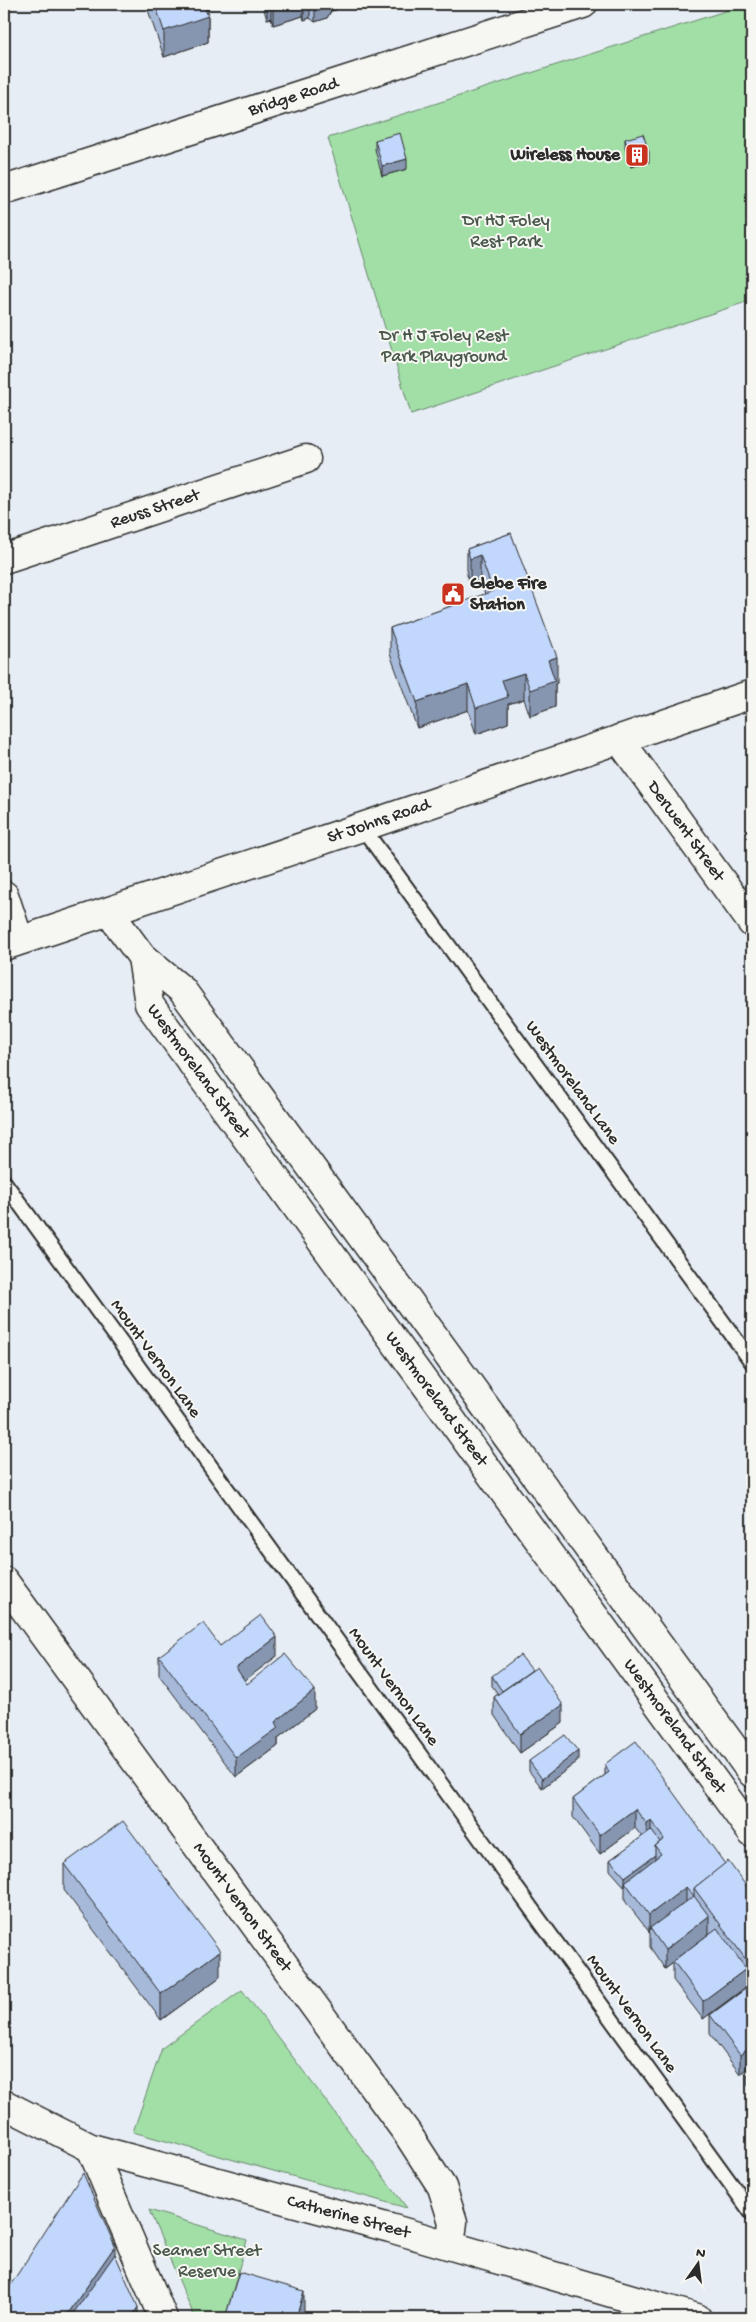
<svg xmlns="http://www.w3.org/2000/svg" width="756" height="2322" font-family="'Gochi Hand',sans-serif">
	<rect width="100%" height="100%" fill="#e6edf5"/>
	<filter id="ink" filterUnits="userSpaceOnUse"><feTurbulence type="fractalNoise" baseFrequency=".02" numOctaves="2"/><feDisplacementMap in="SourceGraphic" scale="10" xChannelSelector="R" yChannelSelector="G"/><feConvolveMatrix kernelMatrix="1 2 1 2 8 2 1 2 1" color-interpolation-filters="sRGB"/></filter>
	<g filter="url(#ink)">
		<g fill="#a2dfa7" stroke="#668569">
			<polygon points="747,4 752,4 752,300 411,414 328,138"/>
			<polygon points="242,1990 407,2208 133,2132 162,2048"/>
			<polygon points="149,2210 247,2240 225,2318 195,2318"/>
		</g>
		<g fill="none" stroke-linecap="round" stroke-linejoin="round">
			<g stroke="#2b2b2b" stroke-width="18">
				<g id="lane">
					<polyline points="362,827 752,1362"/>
					<polyline points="4,1182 752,2213"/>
				</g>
			</g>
			<g stroke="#2b2b2b" stroke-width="31">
				<g id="street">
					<path id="s1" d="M 4,559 L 306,459"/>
					<path id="s2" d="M 619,739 L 752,923"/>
					<polyline points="4,895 19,940"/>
					<polyline points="109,912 142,957 182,990 752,1773"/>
					<path id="s3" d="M 4,946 L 362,827 L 752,694"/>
					<path id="s4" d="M 142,957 L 149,1004 L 752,1833"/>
					<path id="s5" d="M 4,1581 L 407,2133 L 442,2187 L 453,2222 L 450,2245"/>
					<path id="s6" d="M 4,2104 L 91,2148 L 390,2228 L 697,2318"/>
					<polyline points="91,2148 163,2318"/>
				</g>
			</g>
			<g stroke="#2b2b2b" stroke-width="31">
				<g id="primary">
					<path id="s7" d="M 4,190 L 583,4"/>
				</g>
			</g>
			<use href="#lane" stroke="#f6f6f2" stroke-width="14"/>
			<use href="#street" stroke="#f6f6f2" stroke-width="28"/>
			<use href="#primary" stroke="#f6f6f2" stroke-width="28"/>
		</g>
		<g fill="#a6b9d9" stroke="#2b2b2b">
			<polygon points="146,4 206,4 208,8 208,42 164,57"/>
			<polygon points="262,4 336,4 336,10 331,11 327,18 315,22 310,18 304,20 303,16 273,25 271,18 267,19"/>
			<polygon points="625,139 649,162 631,167 625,148"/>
			<polygon points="375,140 407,169 382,176 375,149"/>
			<polygon points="511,533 557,683 555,684 555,707 530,716 524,699 508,704 508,723 476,734 468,710 417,728 390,654 390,628 485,594 480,581 470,585 467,575 467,549"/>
			<polygon points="220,1646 277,1656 244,1680 247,1684 315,1709 278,1738 278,1746 236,1777 159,1675 159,1656"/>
			<polygon points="532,1671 563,1723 520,1753 494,1715 494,1697 498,1694 492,1686 492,1676"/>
			<polygon points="529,1761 578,1761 542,1788 529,1771"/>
			<polygon points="605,1764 725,1864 752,1894 752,2064 740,2074 710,2034 710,2015 747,1987 746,1986 746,1987 703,2019 673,1980 673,1963 665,1969 650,1947 650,1933 625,1901 625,1887 610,1870 610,1860 642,1837 635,1828 600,1854 573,1817 573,1799 605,1775"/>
			<polygon points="64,1864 220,1977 161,2020 64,1890"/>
			<polygon points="752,2071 752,2091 747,2084 747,2075"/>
		</g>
		<g fill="#8796b0" stroke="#2b2b2b">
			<polygon points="267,4 271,4 271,18 267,19"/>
			<polygon points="273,4 303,4 303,16 273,25"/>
			<polygon points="304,4 310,4 310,18 304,20"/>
			<polygon points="315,4 336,4 336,10 331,11 327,18 315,22"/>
			<polygon points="208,8 208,42 164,57 164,31"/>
			<polygon points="649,152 649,162 631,167 631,157"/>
			<polygon points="407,159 407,169 382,176 382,166"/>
			<polygon points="480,555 480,581 470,585 470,559"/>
			<polygon points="557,657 557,683 555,684 555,707 530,716 530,690 548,660"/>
			<polygon points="524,673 524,699 508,704 508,723 476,734 476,708 502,680"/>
			<polygon points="468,684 468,710 417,728 417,702"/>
			<polygon points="277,1637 277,1656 236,1687 236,1668"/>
			<polygon points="315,1690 315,1709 278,1738 278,1746 236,1777 236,1758 275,1722"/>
			<polygon points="563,1705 563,1723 520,1753 520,1734"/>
			<polygon points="578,1751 578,1761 542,1788 542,1779"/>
			<polygon points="635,1809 635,1828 600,1854 600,1835"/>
			<polygon points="651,1821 651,1839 647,1843 647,1824"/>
			<polygon points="655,1855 655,1865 625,1882 625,1887 625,1877"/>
			<polygon points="686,1887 686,1906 650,1928 649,1933 649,1915"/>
			<polygon points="709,1916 709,1934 673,1961 673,1963 665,1969 665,1950"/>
			<polygon points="220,1951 220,1977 161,2020 161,1994"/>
			<polygon points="746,1969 746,1987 703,2019 703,2001"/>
			<polygon points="752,2046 752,2064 740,2074 740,2055"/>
			<polygon points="115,2246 115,2285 92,2318 65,2318"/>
			<polygon points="304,2291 304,2318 296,2318"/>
			<polygon points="138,2307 138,2318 131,2318"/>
		</g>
		<g fill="#c1d7fc" stroke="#2b2b2b">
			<polygon points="155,4 206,4 208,8 205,9 208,16 164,31"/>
			<polygon points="400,133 407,159 382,166 375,140"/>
			<polygon points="643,134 649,152 631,157 625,139"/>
			<polygon points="511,533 557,657 548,660 555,681 530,690 524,673 502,680 508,697 476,708 468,684 417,702 390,628 493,591 480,555 470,559 467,549"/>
			<polygon points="261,1615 277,1637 236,1668 247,1684 285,1654 315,1690 275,1722 278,1728 236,1758 159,1656 203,1623 220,1646"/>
			<polygon points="520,1655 532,1670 502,1691 492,1676"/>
			<polygon points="537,1667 563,1705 520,1734 494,1697"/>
			<polygon points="565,1735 578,1751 542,1779 529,1761"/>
			<polygon points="636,1741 725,1864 694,1888 694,1896 686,1887 649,1915 625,1882 661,1854 655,1846 664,1839 651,1821 647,1824 635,1809 600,1835 573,1799 609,1772 605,1764"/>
			<polygon points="123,1821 220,1951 161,1994 64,1864"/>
			<polygon points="651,1830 660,1842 655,1846 655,1855 625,1877 610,1860"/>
			<polygon points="728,1861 752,1894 752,1968 694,1888"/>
			<polygon points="694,1896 709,1916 665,1950 650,1928"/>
			<polygon points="717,1928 746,1969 703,2001 673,1961"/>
			<polygon points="752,1984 752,2046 740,2055 710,2015"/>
			<polygon points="752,2071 752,2082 747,2075"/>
			<polygon points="83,2173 115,2246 65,2318 4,2318 4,2295"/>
			<polygon points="115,2254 138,2307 131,2318 70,2318"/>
			<polygon points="239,2272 304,2291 296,2318 225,2318"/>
			<polygon points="138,2313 141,2318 135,2318"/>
		</g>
	</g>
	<defs>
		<g id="building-square" transform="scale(1.25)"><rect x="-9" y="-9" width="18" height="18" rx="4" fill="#c8321e" stroke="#f6f6f2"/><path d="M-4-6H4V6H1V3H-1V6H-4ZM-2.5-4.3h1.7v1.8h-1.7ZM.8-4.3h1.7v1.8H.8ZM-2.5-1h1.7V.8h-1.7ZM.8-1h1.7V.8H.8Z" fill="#fff"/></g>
		<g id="civic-square" transform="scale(1.25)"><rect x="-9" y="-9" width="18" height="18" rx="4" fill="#c8321e" stroke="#f6f6f2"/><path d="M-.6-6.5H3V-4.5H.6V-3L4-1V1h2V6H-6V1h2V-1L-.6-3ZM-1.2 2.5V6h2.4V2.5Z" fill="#fff"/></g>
	</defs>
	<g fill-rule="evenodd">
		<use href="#building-square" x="637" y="155"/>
		<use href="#civic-square" x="453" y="594"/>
	</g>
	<g text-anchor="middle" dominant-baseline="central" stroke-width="4" stroke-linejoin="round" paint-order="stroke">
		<g font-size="18" fill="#2b2b2b" stroke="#f6f6f2">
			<text stroke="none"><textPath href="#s7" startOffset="304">Bridge Road</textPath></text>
			<text stroke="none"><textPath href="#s1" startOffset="159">Reuss Street</textPath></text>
			<text stroke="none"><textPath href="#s3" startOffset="395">St Johns Road</textPath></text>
			<text stroke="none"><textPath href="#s2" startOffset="114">Derwent Street</textPath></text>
			<text stroke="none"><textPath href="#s4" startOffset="131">Westmoreland Street</textPath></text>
			<text transform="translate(572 1083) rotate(54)">Westmoreland Lane</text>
			<text transform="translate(155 1359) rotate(54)">Mount Vernon Lane</text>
			<text stroke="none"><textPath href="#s4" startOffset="536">Westmoreland Street</textPath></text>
			<text transform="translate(393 1687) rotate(54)">Mount Vernon Lane</text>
			<text stroke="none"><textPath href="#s4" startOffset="941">Westmoreland Street</textPath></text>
			<text stroke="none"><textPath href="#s5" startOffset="404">Mount Vernon Street</textPath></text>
			<text transform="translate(631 2014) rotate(54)">Mount Vernon Lane</text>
			<text stroke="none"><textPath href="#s6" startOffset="364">Catherine Street</textPath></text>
		</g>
		<g font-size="18" font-weight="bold" fill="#2b2b2b" stroke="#f6f6f2" text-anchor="end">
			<text x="620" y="155">Wireless House</text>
			<text x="470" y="584" text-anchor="start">Glebe Fire<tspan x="470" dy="21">Station</tspan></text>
		</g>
		<g font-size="18" fill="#49584a" stroke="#f6f6f2">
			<text x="506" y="221">Dr HJ Foley<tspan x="506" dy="21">Rest Park</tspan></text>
			<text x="444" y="336">Dr H J Foley Rest<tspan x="444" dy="21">Park Playground</tspan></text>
			<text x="207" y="2251">Seamer Street<tspan x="207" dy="21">Reserve</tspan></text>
		</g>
	</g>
	<rect width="756" height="2322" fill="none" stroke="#f6f6f2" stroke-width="20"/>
	<rect x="10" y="10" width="736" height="2302" fill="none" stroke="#2b2b2b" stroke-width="2" filter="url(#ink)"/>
	<g transform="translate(698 2264) rotate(14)" stroke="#f6f6f2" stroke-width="4" paint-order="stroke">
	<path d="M0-4L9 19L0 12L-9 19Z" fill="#2b2b2b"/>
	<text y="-8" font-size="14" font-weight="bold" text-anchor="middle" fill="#2b2b2b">N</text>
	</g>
</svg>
